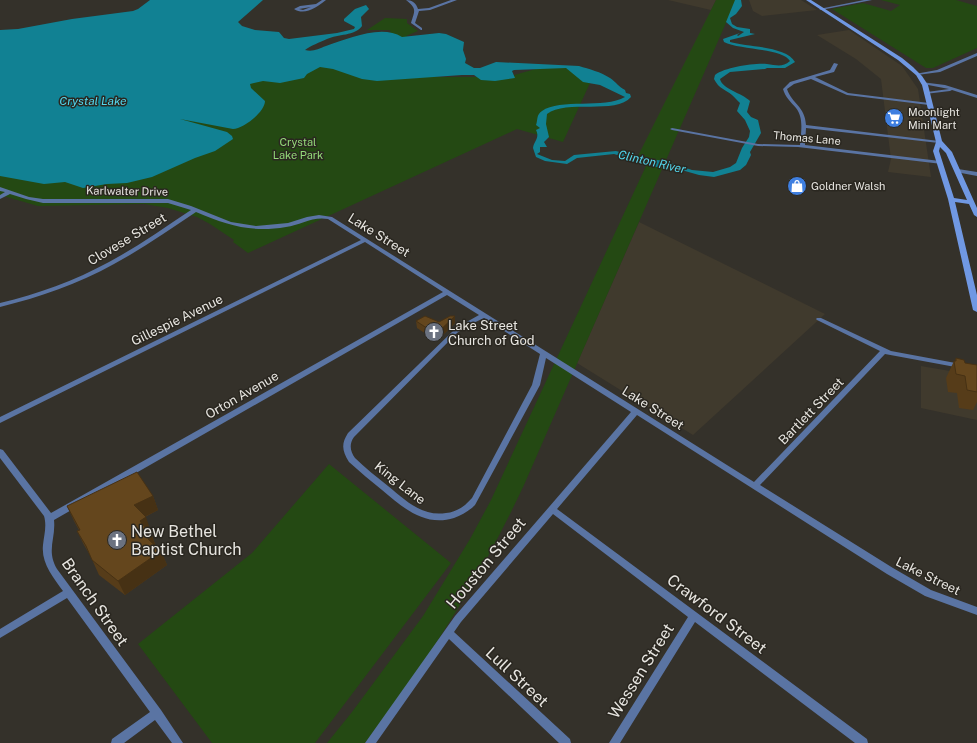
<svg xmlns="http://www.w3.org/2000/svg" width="977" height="743" font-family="'Public Sans',sans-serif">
	<rect width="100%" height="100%" fill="#34312a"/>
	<g fill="#403a2d">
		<polygon points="668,0 716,0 711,10"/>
		<polygon points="749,0 801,0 817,10 762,16 753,11"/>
		<polygon points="849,30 902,66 918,89 931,177 888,172 891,159 881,79 856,59 817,35"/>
		<polygon points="639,222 825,314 693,435 577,363"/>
		<polygon points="921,366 973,375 977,403 977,420 921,408"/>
	</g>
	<g fill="#244913">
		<path d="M 716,0 L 736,0 L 524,485 C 495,547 461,607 422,664 C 404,691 384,717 365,743 L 327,743 L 352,712 L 423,616 L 470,539 L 491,500 L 646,166 L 635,162 Z"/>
		<polygon points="881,0 956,0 977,6 977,48 933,68 926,68 832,9 863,3 891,11 900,5"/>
		<polygon points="385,18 407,19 407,23 418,31 406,36 435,48 399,63 433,77 507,77 550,65 595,72 563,142 517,129 248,253 233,242 234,240 210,224 197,217 168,208 144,204 38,206 0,195 0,169 170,119 236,83 392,40 390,30 367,30"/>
		<polygon points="329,464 451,563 315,743 212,743 138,644 252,553"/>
	</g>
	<path fill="#118193" d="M 150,0 L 263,0 L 238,22 L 242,26 L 255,30 L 279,32 L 284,38 L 289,39 L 337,33 L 354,29 L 355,27 L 344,21 L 344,19 L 355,9 L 366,5 L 369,9 L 361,17 L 362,26 C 355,36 338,34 327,39 C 320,42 310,46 305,50 C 313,52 318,49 326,46 C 348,39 381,24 402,37 L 439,33 L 446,34 L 464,42 L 463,50 L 466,59 L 465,63 L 474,68 L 480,68 L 496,62 L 579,66 C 589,69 601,72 610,78 C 616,82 619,87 625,90 L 626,93 L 630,94 L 631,97 C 616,115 566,99 547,114 L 546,124 L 549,137 L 544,142 L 547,147 L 540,147 L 540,152 L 537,154 L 552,160 L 565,161 L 574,155 L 616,151 L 641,158 L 665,161 L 692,170 L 713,172 L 730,167 L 736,163 L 742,148 L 749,137 L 750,131 L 745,120 L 737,111 L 740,103 C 737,100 735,98 732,95 C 725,89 719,89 714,79 L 715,75 C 726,67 753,63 767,64 C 776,65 782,68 790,61 C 783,48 739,50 724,42 L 723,39 L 740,33 L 737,35 L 738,36 L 744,32 L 733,28 L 726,22 L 735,0 L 741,0 L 742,6 L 736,14 L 730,18 L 732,24 L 737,27 L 750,29 L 750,33 L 755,34 L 730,40 L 730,42 C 747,47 786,46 795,62 L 785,68 L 767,68 L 765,69 L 730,72 L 720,79 C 722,89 742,93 750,101 L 747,112 L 751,117 L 758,120 L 761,133 L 750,152 L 751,155 L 746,165 L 740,170 L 714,177 L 699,175 L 671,167 L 660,168 L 614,154 L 577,158 L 567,164 L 545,161 L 536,157 L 533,148 C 534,141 540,138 536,130 L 540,128 L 536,125 C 538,120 536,115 542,111 C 560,98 604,109 625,97 L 600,85 L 583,82 L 566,68 L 514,70 L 512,71 L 515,78 L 495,81 L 481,80 L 474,75 L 462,75 L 377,81 L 362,79 L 333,69 L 320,67 L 307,74 L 304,78 L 280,83 L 263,81 L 250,84 L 251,88 L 265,101 C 265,112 243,129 233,129 L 180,119 L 227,132 L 232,136 L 233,139 L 215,151 L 195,158 L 152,177 L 127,183 L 107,184 L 83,188 L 65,182 L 44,184 L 0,176 L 0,30 L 18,29 L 72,19 L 133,11 L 138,9 Z"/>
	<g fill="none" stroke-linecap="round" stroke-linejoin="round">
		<g fill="#5a74a3" fill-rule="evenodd">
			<path d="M 322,0 L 326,0 C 317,7 305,16 294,9 L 300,6 L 316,4 ZM 311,7 L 303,10 L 299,9 Z"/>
			<path d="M 406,0 C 412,0 416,3 418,9 L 429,8 L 451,0 L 457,0 L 430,10 L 419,11 L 415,23 L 422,28 L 422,30 L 421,30 L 411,23 C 415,10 417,9 406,0 Z"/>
			<polygon points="864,0 872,0 821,10 819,9"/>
			<path d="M 834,63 L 838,64 L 834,72 L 815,77 L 848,93 L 929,103 L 931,104 L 929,105 L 847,95 L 811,79 L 794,84 L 787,89 C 792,104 805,106 806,125 L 939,141 L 941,142 L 939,143 L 806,128 L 805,145 L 940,161 L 942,162 L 942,164 L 798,147 L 758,146 L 672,130 L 670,129 L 672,128 L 758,144 L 800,145 C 801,132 804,118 796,108 C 791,102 785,97 783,89 L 790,82 L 830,70 Z"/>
			<polygon points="921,82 945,85 977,95 977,98 952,90 950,91 925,94 925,93 927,92 949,89 923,84 921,83"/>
			<polygon points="958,169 977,172 977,176 956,172 955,171"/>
			<path d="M 0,187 L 29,197 L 43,199 L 168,199 L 191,206 L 231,222 L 256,226 L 288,223 L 307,217 L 319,215 L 332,217 L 754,482 L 880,351 L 817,320 L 816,319 L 817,318 L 821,318 L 891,351 L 977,367 L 977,371 L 885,354 L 760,485 L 893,568 L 931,590 L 977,607 L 977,615 L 925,596 L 887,574 L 637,415 L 557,509 L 867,739 L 868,743 L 855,743 L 695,622 L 620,743 L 609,743 L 688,617 L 553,514 L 461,622 L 454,632 L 570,739 L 571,743 L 559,743 L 449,639 L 376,743 L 365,743 L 455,616 L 631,412 L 546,358 L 540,385 L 475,505 C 469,511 462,515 454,518 C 425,527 403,508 382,490 C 371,481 360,472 349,462 C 342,451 341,444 348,433 L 453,331 L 463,324 L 479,315 L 447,295 L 54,520 C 56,539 46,550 57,569 L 161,710 L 183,743 L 172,743 L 155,720 L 124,743 L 111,743 L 112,739 L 150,712 L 67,598 L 0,638 L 0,629 L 63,591 C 53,577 41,563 43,545 C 44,535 47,526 44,516 L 0,458 L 0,449 L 3,450 L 51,513 L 443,292 L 365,242 L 0,423 L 0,417 L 361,240 L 328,219 C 313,216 300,225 286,227 C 251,233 227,225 196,212 C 169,230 142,249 114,264 C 78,284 40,297 0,307 L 0,303 C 38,294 74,281 109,262 C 137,247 164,228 191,210 L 168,203 L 43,203 L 26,199 L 10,194 L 0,199 L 0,195 L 5,192 L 0,191 ZM 484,318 L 540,354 L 532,385 L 472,498 C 465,506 457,512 446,513 C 422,517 405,500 388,486 C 377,477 365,468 355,458 C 350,451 349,444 354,437 L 457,333 L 467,326 Z"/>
		</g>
		<polygon fill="#5a74a3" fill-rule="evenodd" points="977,53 977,56 940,72 917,75 915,74 937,70"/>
		<path fill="#7098e3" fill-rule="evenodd" d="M 806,0 L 811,0 L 902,58 L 913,67 L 922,76 L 928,85 L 942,141 L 952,152 L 977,208 L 977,217 L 974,215 L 969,204 L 955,202 L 977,295 L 977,312 L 973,310 L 948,199 L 933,151 L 936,142 L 922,85 L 916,75 L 898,60 ZM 940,147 L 946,153 L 967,200 L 954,198 L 939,151 Z"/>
	</g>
	<g fill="#563c19">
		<polygon points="416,321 455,323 437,341 417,328"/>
		<polygon points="956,358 965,363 977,365 977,402 973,410 959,408 957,393 948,392 946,378 954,361 955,361"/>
		<polygon points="153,496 158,510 145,517 151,532 149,533 152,536 156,546 161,551 167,565 125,595 99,575 90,555 84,545 77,531 79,530 74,521 67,506"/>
	</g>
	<g fill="#463114">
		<polygon points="455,316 455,323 437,341 436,334"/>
		<polygon points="153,496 158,510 140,519 134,505"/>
		<polygon points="146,517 151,532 146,535 140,521"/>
		<polygon points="152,536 157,550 148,539"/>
		<polygon points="161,551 167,565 125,595 118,581"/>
	</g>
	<g fill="#64461d" stroke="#463114">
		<polygon points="425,316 439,322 450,316 455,316 436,334 416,321"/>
		<polygon points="956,358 964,360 965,363 977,365 977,392 967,390 965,376 956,374 954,361 956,361"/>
		<polygon points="137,472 153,496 134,505 146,517 140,521 152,536 148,539 161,551 118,581 92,560 86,546 77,531 80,530 67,506"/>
	</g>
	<defs>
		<g id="supermarket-disc" transform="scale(1)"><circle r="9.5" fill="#3f7fe0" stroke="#2a2720"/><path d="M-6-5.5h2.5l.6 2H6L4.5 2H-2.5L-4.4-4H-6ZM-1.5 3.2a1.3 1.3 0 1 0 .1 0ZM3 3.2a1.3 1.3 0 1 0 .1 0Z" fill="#fff"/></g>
		<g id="shop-disc" transform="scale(1)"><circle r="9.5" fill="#3f7fe0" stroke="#2a2720"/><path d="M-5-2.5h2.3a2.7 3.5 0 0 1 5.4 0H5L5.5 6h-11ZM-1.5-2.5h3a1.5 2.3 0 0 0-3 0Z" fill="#fff"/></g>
		<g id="church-disc" transform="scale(1)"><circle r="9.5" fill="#6b7280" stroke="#2a2720"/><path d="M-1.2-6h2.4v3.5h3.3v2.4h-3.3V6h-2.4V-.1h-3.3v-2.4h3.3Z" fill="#fff"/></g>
	</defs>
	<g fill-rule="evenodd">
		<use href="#supermarket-disc" x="894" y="118"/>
		<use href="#shop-disc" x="797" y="186"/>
		<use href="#church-disc" x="434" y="332"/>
		<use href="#church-disc" x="117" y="540"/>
	</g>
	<g text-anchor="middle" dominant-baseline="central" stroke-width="3" stroke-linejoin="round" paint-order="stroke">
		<g font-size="11" fill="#e7e5e0" stroke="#2a2720" text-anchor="start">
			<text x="908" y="112">Moonlight<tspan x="908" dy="13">Mini Mart</tspan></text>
			<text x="811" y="186">Goldner Walsh</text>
		</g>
		<g font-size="11" fill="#e7e5e0" stroke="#2a2720">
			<text transform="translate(807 138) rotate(5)">Thomas Lane</text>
			<text transform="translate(127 191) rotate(1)">Karlwalter Drive</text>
		</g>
		<g font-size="11" fill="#94da79" stroke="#2a2720">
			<text x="298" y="142">Crystal<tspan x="298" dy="13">Lake Park</tspan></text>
		</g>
		<g font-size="12" font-style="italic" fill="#54d7ee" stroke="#2a2720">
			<text x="93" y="101">Crystal Lake</text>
			<text transform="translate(652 162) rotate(13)">Clinton River</text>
		</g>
		<g font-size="13" fill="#e7e5e0" stroke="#2a2720">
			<text transform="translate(379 235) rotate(32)">Lake Street</text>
			<text transform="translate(127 239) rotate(-31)">Clovese Street</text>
			<text transform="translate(177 320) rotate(-26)">Gillespie Avenue</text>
			<text transform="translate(242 395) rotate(-30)">Orton Avenue</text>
			<text transform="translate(653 408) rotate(32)">Lake Street</text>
			<text transform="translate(811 411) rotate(-46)">Bartlett Street</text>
			<text transform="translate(400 483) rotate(38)">King Lane</text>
			<text transform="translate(928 576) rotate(26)">Lake Street</text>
		</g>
		<g font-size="13" fill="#e7e5e0" stroke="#2a2720" text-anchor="start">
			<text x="448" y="325">Lake Street<tspan x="448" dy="15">Church of God</tspan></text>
		</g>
		<g font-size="16" fill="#e7e5e0" stroke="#2a2720" text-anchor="start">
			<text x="131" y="531">New Bethel<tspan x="131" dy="18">Baptist Church</tspan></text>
		</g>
		<g font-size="16" fill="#e7e5e0" stroke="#2a2720">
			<text transform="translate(486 563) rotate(-50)">Houston Street</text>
			<text transform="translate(95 602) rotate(55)">Branch Street</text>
			<text transform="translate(717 614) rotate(37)">Crawford Street</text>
			<text transform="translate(641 671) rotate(-58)">Wessen Street</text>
			<text transform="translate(517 677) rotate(43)">Lull Street</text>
		</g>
	</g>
</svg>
